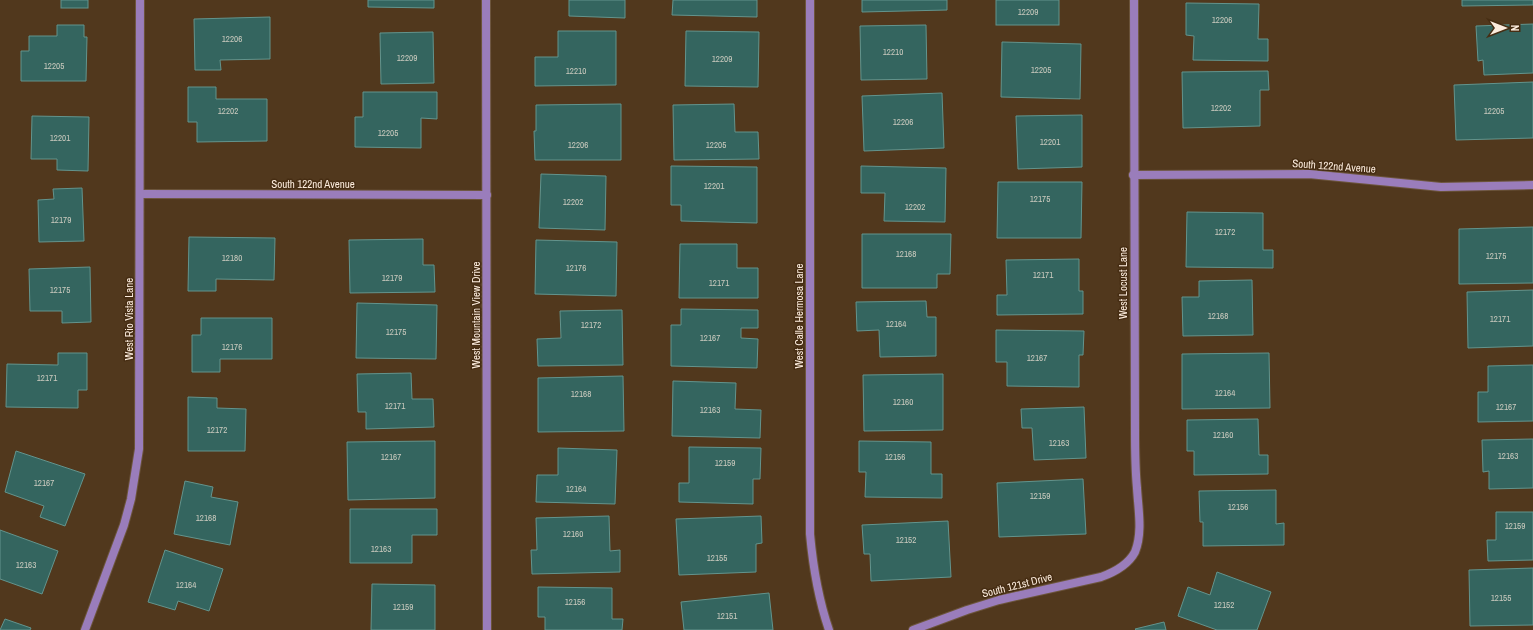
<svg xmlns="http://www.w3.org/2000/svg" width="1533" height="630" font-family="'Archivo Narrow',sans-serif">
	<rect width="100%" height="100%" fill="#51381d"/>
	<g fill="#34655f" stroke="#63948d">
		<rect x="61" y="0" width="27" height="8"/>
		<polygon points="368,0 434,0 434,8 368,7"/>
		<polygon points="569,0 625,0 625,18 569,16"/>
		<polygon points="673,0 757,0 757,17 672,15"/>
		<polygon points="862,0 947,0 947,10 862,12"/>
		<rect x="996" y="0" width="63" height="25"/>
		<polygon points="1462,0 1533,0 1533,5 1462,6"/>
		<polygon points="1186,3 1259,4 1258,39 1268,39 1268,61 1193,60 1194,36 1186,35"/>
		<polygon points="270,17 270,59 220,60 221,70 195,70 194,19"/>
		<polygon points="1533,24 1533,73 1484,75 1483,60 1478,61 1476,26"/>
		<polygon points="57,25 84,25 84,37 87,37 86,81 21,81 21,51 29,51 29,36 57,36"/>
		<polygon points="926,25 927,79 861,80 860,26"/>
		<polygon points="558,31 616,31 616,85 535,86 535,57 558,57"/>
		<polygon points="686,31 759,32 758,87 685,86"/>
		<polygon points="433,32 434,83 381,84 380,33"/>
		<polygon points="1002,42 1081,44 1080,99 1001,97"/>
		<polygon points="1268,71 1269,90 1260,90 1260,126 1183,128 1182,72"/>
		<polygon points="1533,82 1533,138 1456,140 1454,85"/>
		<polygon points="188,87 216,87 216,99 267,99 267,141 197,142 197,122 188,122"/>
		<polygon points="363,92 437,92 437,119 421,118 421,148 355,147 355,117 363,117"/>
		<polygon points="942,93 944,148 864,151 862,96"/>
		<polygon points="621,104 621,160 535,160 534,131 536,131 536,105"/>
		<polygon points="734,104 735,132 758,132 759,159 674,160 673,105"/>
		<polygon points="1082,115 1082,167 1018,169 1016,116"/>
		<polygon points="32,116 89,117 88,171 57,170 57,159 31,159"/>
		<polygon points="671,166 757,167 757,223 681,221 681,205 671,205"/>
		<polygon points="861,166 946,168 945,222 884,221 885,193 861,193"/>
		<polygon points="541,174 606,176 605,230 539,228"/>
		<polygon points="998,182 1082,182 1081,238 997,238"/>
		<polygon points="82,188 84,241 39,242 38,200 54,199 53,189"/>
		<polygon points="1187,212 1263,213 1263,250 1273,250 1273,268 1186,267"/>
		<polygon points="1533,227 1533,283 1459,284 1459,229"/>
		<polygon points="862,234 951,234 950,274 937,274 937,288 862,288"/>
		<polygon points="189,237 275,238 274,280 216,279 216,291 188,291"/>
		<polygon points="423,239 423,265 434,265 435,292 350,293 349,240"/>
		<polygon points="536,240 617,242 616,296 535,294"/>
		<polygon points="680,244 737,244 737,268 758,268 758,298 679,298"/>
		<polygon points="1079,259 1079,291 1083,291 1083,314 997,315 997,295 1007,295 1006,260"/>
		<polygon points="90,267 91,322 62,323 62,311 30,311 29,269"/>
		<polygon points="1252,280 1253,335 1183,336 1182,297 1199,297 1199,281"/>
		<polygon points="1533,290 1533,346 1468,348 1467,292"/>
		<polygon points="926,301 927,317 936,317 936,356 880,357 879,330 857,331 856,302"/>
		<polygon points="357,303 437,305 436,359 356,358"/>
		<polygon points="681,309 758,310 758,328 741,328 741,338 758,339 757,368 671,366 671,325 681,325"/>
		<polygon points="622,310 623,365 538,366 537,339 561,338 560,311"/>
		<polygon points="201,318 272,318 272,359 220,359 220,372 192,372 192,335 201,335"/>
		<polygon points="996,330 1084,331 1083,355 1079,355 1079,387 1007,386 1007,362 996,362"/>
		<polygon points="58,353 87,353 87,390 78,390 78,408 6,407 7,364 58,365"/>
		<polygon points="1269,353 1270,408 1182,409 1182,354"/>
		<polygon points="1533,365 1533,421 1478,422 1478,392 1488,392 1488,366"/>
		<polygon points="411,373 412,399 433,399 434,427 366,429 366,412 358,412 357,374"/>
		<polygon points="943,374 943,430 864,431 863,375"/>
		<polygon points="623,376 624,431 538,432 538,378"/>
		<polygon points="673,381 736,383 735,409 761,410 760,438 672,436"/>
		<polygon points="188,397 217,398 217,408 246,409 245,451 188,451"/>
		<polygon points="1084,407 1086,458 1034,460 1032,428 1022,428 1021,409"/>
		<polygon points="1258,419 1259,455 1268,455 1268,474 1194,475 1194,451 1187,451 1187,420"/>
		<polygon points="1533,439 1533,488 1489,489 1489,471 1483,472 1482,440"/>
		<polygon points="435,441 435,498 348,500 347,442"/>
		<polygon points="859,441 931,442 931,474 942,474 942,498 865,497 866,472 859,472"/>
		<polygon points="689,447 761,448 760,479 753,479 753,504 679,502 679,483 689,483"/>
		<polygon points="558,448 617,450 615,504 536,502 537,475 558,475"/>
		<polygon points="16,451 85,474 65,526 40,517 44,506 5,492"/>
		<polygon points="1083,479 1086,534 999,537 997,483"/>
		<polygon points="185,481 213,487 211,497 238,502 230,545 174,534"/>
		<polygon points="1276,490 1276,524 1284,523 1284,545 1203,546 1203,522 1200,522 1199,491"/>
		<polygon points="350,509 437,509 437,535 412,535 412,563 350,563"/>
		<polygon points="1496,512 1533,512 1533,560 1488,561 1487,540 1496,540"/>
		<polygon points="609,516 610,551 620,550 620,572 532,574 531,550 537,550 536,518"/>
		<polygon points="761,516 762,543 756,544 756,572 679,575 676,519"/>
		<polygon points="948,521 951,577 871,581 870,554 864,554 862,525"/>
		<polygon points="0,530 58,551 42,594 0,579"/>
		<polygon points="165,550 223,569 209,611 178,601 175,610 148,602"/>
		<polygon points="1533,568 1533,625 1470,626 1469,570"/>
		<polygon points="1217,572 1271,592 1257,630 1217,630 1178,616 1188,587 1210,595"/>
		<polygon points="372,584 435,585 435,630 371,630"/>
		<polygon points="538,587 612,588 612,619 623,619 622,630 545,630 545,617 538,617"/>
		<polygon points="769,593 773,630 684,630 681,602"/>
		<polygon points="5,619 31,628 30,630 0,630"/>
		<polygon points="1164,622 1166,630 1136,630 1135,629"/>
	</g>
	<g fill="none" stroke-linecap="round" stroke-linejoin="round">
		<g stroke="#6c553c" stroke-width="10">
			<g id="street">
				<polyline points="486,0 487,630"/>
				<path d="M 810,0 L 810,534 C 813,567 818,598 829,630"/>
				<polyline points="1133,175 1309,174 1441,187 1533,185"/>
				<polyline points="140,194 487,195"/>
				<polyline points="85,630 124,525 131,499 139,449 140,0"/>
				<path d="M 913,630 L 967,610 L 999,600 L 1101,577 C 1115,572 1128,565 1135,552 C 1143,532 1138,508 1137,488 C 1135,468 1135,449 1135,429 L 1134,0"/>
			</g>
		</g>
		<use href="#street" stroke="#9a7dbb" stroke-width="8"/>
	</g>
	<g text-anchor="middle" dominant-baseline="central" stroke-width="3" stroke-linejoin="round" paint-order="stroke">
		<g font-size="9" fill="#cacabe">
			<text x="1028" y="12">12209</text>
			<text x="1222" y="20">12206</text>
			<text x="232" y="39">12206</text>
			<text x="893" y="52">12210</text>
			<text x="407" y="58">12209</text>
			<text x="722" y="59">12209</text>
			<text x="54" y="66">12205</text>
			<text x="1041" y="70">12205</text>
			<text x="576" y="71">12210</text>
			<text x="1221" y="108">12202</text>
			<text x="228" y="111">12202</text>
			<text x="1494" y="111">12205</text>
			<text x="903" y="122">12206</text>
			<text x="388" y="133">12205</text>
			<text x="60" y="138">12201</text>
			<text x="1050" y="142">12201</text>
			<text x="578" y="145">12206</text>
			<text x="716" y="145">12205</text>
			<text x="714" y="186">12201</text>
			<text x="1040" y="199">12175</text>
			<text x="573" y="202">12202</text>
			<text x="915" y="207">12202</text>
			<text x="61" y="220">12179</text>
			<text x="1225" y="232">12172</text>
			<text x="906" y="254">12168</text>
			<text x="1496" y="256">12175</text>
			<text x="232" y="258">12180</text>
			<text x="576" y="268">12176</text>
			<text x="1043" y="275">12171</text>
			<text x="392" y="278">12179</text>
			<text x="719" y="283">12171</text>
			<text x="60" y="290">12175</text>
			<text x="1218" y="316">12168</text>
			<text x="1500" y="319">12171</text>
			<text x="896" y="324">12164</text>
			<text x="591" y="325">12172</text>
			<text x="396" y="332">12175</text>
			<text x="710" y="338">12167</text>
			<text x="232" y="347">12176</text>
			<text x="1037" y="358">12167</text>
			<text x="47" y="378">12171</text>
			<text x="1225" y="393">12164</text>
			<text x="581" y="394">12168</text>
			<text x="903" y="402">12160</text>
			<text x="395" y="406">12171</text>
			<text x="1506" y="407">12167</text>
			<text x="710" y="410">12163</text>
			<text x="217" y="430">12172</text>
			<text x="1223" y="435">12160</text>
			<text x="1059" y="443">12163</text>
			<text x="1508" y="456">12163</text>
			<text x="391" y="457">12167</text>
			<text x="895" y="457">12156</text>
			<text x="725" y="463">12159</text>
			<text x="44" y="483">12167</text>
			<text x="576" y="489">12164</text>
			<text x="1040" y="496">12159</text>
			<text x="1238" y="507">12156</text>
			<text x="206" y="518">12168</text>
			<text x="1515" y="526">12159</text>
			<text x="573" y="534">12160</text>
			<text x="906" y="540">12152</text>
			<text x="381" y="549">12163</text>
			<text x="717" y="558">12155</text>
			<text x="26" y="565">12163</text>
			<text x="186" y="585">12164</text>
			<text x="1501" y="598">12155</text>
			<text x="575" y="602">12156</text>
			<text x="1224" y="605">12152</text>
			<text x="403" y="607">12159</text>
			<text x="727" y="616">12151</text>
		</g>
		<g font-size="11" fill="#fcecdd" stroke="#462d13">
			<text transform="translate(1334 166) rotate(4)">South 122nd Avenue</text>
			<text x="313" y="184">South 122nd Avenue</text>
			<text transform="translate(1123 283) rotate(-90)">West Locust Lane</text>
			<text transform="translate(476 315) rotate(-90)">West Mountain View Drive</text>
			<text transform="translate(799 316) rotate(-90)">West Calle Hermosa Lane</text>
			<text transform="translate(129 319) rotate(-90)">West Rio Vista Lane</text>
			<text transform="translate(1017 585) rotate(-14)">South 121st Drive</text>
		</g>
	</g>
	<g transform="translate(1505 28) rotate(90)" stroke="#462d13" stroke-width="3" paint-order="stroke">
	<path d="M0-3L7 15L0 10L-7 15Z" fill="#fcecdd"/>
	<text y="-6" font-size="11" font-weight="bold" text-anchor="middle" fill="#fcecdd">N</text>
	</g>
</svg>
